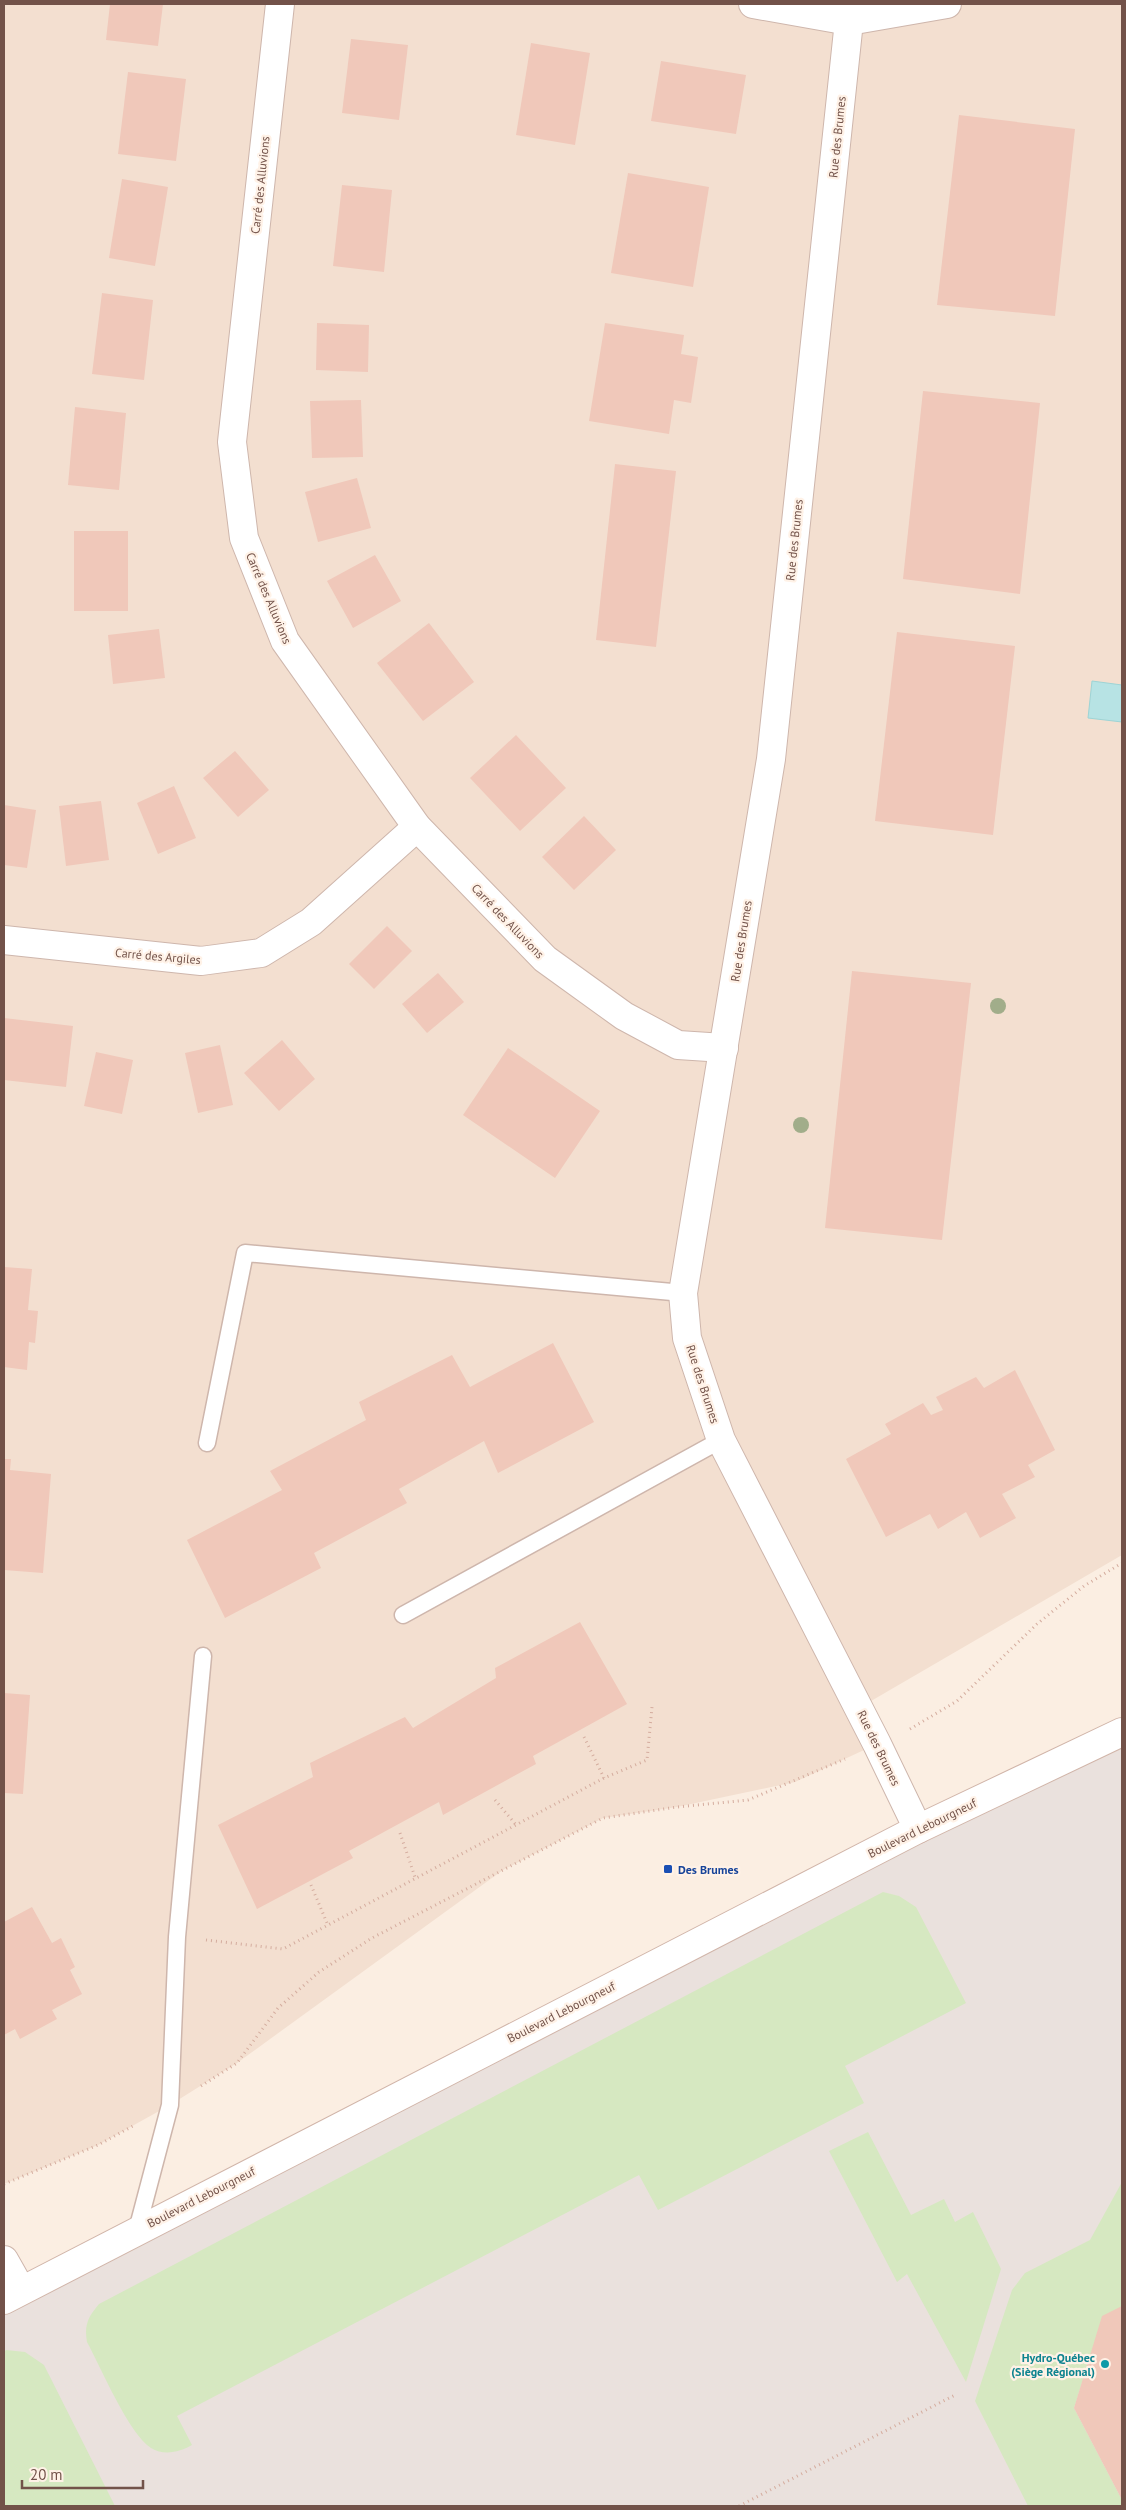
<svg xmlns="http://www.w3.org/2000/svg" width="1126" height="2510" font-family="'PT Sans',sans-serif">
	<rect width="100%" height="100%" fill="#fbeee2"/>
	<polygon fill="#f3dfd0" points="4,4 1122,4 1122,1555 859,1708 877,1744 795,1782 677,1807 603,1818 503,1870 237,2063 170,2105 98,2145 4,2184"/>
	<polygon fill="#eae1dd" points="1122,1732 1122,2506 4,2506 4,2300"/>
	<g fill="#d6e8c1">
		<path d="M 883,1892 L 899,1896 L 916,1907 L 966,2003 L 845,2066 L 864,2103 L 658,2210 L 639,2175 L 177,2416 L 192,2445 C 180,2452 164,2456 151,2448 C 129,2434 101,2368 87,2342 C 84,2325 88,2317 99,2304 Z"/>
		<polygon points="868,2132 911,2215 944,2199 955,2222 973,2212 1001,2269 966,2382 907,2274 897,2282 829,2151"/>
		<polygon points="1122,2182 1122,2307 1102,2319 1074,2408 1122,2500 1122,2506 1028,2506 975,2401 1012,2290 1025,2273 1090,2240"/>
		<polygon points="6,2350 25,2352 44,2365 115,2506 4,2506 4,2352"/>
	</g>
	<polygon fill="#b7e3e4" stroke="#9ed4d5" points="1092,681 1122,685 1122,722 1088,718"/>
	<g fill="#f0c8ba">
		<polygon points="110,4 163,4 158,46 106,40"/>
		<polygon points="351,39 408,45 399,120 342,113"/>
		<polygon points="531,43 590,53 575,145 516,135"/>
		<polygon points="661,61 746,75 736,134 651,121"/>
		<polygon points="128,72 186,79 176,161 118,154"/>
		<polygon points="959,115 1075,129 1055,316 937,305"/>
		<polygon points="628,173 709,187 693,287 611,273"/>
		<polygon points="122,179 168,187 155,266 109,258"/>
		<polygon points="342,185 392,190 384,272 333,266"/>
		<polygon points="102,293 153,300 144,380 92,374"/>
		<polygon points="317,323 369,325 368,372 316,370"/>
		<polygon points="605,323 684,335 681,354 698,357 691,403 674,400 669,434 589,421"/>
		<polygon points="923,391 1040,403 1020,594 903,579"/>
		<polygon points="361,400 363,457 312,458 310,401"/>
		<polygon points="75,407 126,413 119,490 68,485"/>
		<polygon points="615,464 676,471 656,647 596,640"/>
		<polygon points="357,478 371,528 318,542 305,492"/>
		<rect x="74" y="531" width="54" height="80"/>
		<polygon points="375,555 401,601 353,628 327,581"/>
		<polygon points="429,623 474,682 423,721 377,663"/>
		<polygon points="159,629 165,678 113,684 108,635"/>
		<polygon points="897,632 1015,646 993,835 875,821"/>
		<polygon points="516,735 566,788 520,831 470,778"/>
		<polygon points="235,751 269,790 238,817 203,778"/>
		<polygon points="174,786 196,838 158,854 137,803"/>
		<polygon points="101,801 109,860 66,866 59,806"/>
		<polygon points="4,805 36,810 27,868 4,865"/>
		<polygon points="584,816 616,850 574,890 542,857"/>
		<polygon points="387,926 412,951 374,989 349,964"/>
		<polygon points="852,971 971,983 942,1240 825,1228"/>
		<polygon points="438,973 464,1002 427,1033 402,1004"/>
		<polygon points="4,1018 73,1026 66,1087 4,1080"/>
		<polygon points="282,1040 315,1079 279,1111 244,1073"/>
		<polygon points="220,1045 233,1105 198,1113 185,1053"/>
		<polygon points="508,1048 600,1111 555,1178 463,1115"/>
		<polygon points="96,1052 133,1060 122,1114 84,1106"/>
		<polygon points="4,1267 32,1269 28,1310 38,1311 35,1343 29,1342 27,1370 4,1367"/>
		<polygon points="553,1343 594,1422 498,1473 484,1441 399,1489 407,1503 314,1553 321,1568 225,1618 187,1540 282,1490 270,1471 366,1420 359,1402 452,1355 470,1387"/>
		<polygon points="1015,1370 1055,1450 1028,1465 1035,1477 1002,1494 1016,1518 980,1538 966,1512 938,1529 930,1514 886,1537 846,1459 891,1434 885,1424 923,1403 931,1415 943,1410 936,1397 976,1377 984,1388"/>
		<polygon points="4,1459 11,1459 10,1470 51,1474 43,1573 4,1570"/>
		<polygon points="580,1622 627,1704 533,1756 536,1764 443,1815 439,1802 349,1851 353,1858 257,1909 218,1825 313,1777 310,1763 405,1717 413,1728 496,1678 495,1668"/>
		<polygon points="4,1693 30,1695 23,1794 4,1793"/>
		<polygon points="32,1907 52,1943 61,1938 75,1967 70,1970 82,1994 52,2010 57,2019 20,2039 15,2029 4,2035 4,1922"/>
		<polygon points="1122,2306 1122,2500 1074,2408 1102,2316"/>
	</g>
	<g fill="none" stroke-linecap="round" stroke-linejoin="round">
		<g stroke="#ceb6ac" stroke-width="19">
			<g id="lane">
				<polyline points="207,1443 245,1253 683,1293"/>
				<polyline points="403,1615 721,1440"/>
				<polyline points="137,2230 170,2105 177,1937 203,1656"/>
			</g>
		</g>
		<g stroke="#ceb6ac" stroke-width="30">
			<g id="street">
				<polyline points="280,4 232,442 244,538 285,641 417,827 545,959 624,1016 678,1045 724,1048"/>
				<polyline points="753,4 849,21 947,4"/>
				<polyline points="853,4 849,21 771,759 683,1293 687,1338 721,1440 877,1744 918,1829"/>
				<polyline points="4,940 201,961 261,953 311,922 417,827"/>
				<polyline points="4,2260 21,2290"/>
			</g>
		</g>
		<g stroke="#d1b5a9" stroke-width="30">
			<polyline id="secondary" points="4,2300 918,1829 1122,1732"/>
		</g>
		<g stroke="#d4ac9e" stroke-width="3" stroke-dasharray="1 4" stroke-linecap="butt">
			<polyline points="910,1729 957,1701 1037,1624 1084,1586 1122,1563"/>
			<polyline points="584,1737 604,1778"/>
			<polyline points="495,1800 517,1826"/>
			<polyline points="400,1833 416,1880"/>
			<polyline points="311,1885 327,1923"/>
			<polyline points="206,1940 283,1949 604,1778 647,1760 652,1707"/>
			<polyline points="201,2086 237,2063 278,2008 319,1972 372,1938 603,1818 677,1807 748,1800 845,1759"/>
			<polyline points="4,2184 98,2145 133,2126"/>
			<polyline points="739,2506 955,2395"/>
		</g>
		<use href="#lane" stroke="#fff" stroke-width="16"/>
		<use href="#street" stroke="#fff" stroke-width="28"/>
		<use href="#secondary" stroke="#fff" stroke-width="28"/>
	</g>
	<g fill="#a1ad8a">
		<circle cx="998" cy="1006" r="8"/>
		<circle cx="801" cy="1125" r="8"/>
	</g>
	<rect fill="#1a4fb4" stroke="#fff2e7" stroke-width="2" x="663" y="1864" width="10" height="10" rx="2.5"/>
	<circle fill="#0f9aa8" stroke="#fff2e7" stroke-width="2" cx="1105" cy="2364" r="5"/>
	<g text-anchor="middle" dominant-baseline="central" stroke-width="4.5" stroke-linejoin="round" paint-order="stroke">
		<g font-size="12" fill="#725249" stroke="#fff2e7">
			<text transform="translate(837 137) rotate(-84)">Rue des Brumes</text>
			<text transform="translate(260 185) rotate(-84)">Carré des Alluvions</text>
			<text transform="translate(794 540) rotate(-84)">Rue des Brumes</text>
			<text transform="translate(269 598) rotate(67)">Carré des Alluvions</text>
			<text transform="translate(508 921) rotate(46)">Carré des Alluvions</text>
			<text transform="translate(741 941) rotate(-81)">Rue des Brumes</text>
			<text transform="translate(158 956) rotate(5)">Carré des Argiles</text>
			<text transform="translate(703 1384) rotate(72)">Rue des Brumes</text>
			<text transform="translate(879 1748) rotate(64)">Rue des Brumes</text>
			<text transform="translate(922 1828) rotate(-26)">Boulevard Lebourgneuf</text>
			<text transform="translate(561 2012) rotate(-27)">Boulevard Lebourgneuf</text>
			<text transform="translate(201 2197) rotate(-27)">Boulevard Lebourgneuf</text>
		</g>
		<g font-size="12" font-weight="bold" fill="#164399" stroke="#fff2e7" text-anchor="start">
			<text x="678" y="1869">Des Brumes</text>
		</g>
		<g font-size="12" font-weight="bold" fill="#0d838f" stroke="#fff2e7" text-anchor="end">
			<text x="1095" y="2357">Hydro-Québec<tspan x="1095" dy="14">(Siège Régional)</tspan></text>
		</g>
	</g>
	<rect width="1126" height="2510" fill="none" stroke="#725249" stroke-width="10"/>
	<path d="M22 2480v8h121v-8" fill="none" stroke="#725249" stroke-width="2.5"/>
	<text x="30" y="2480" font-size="15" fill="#725249" stroke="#fff2e7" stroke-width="4" paint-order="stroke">20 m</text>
</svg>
